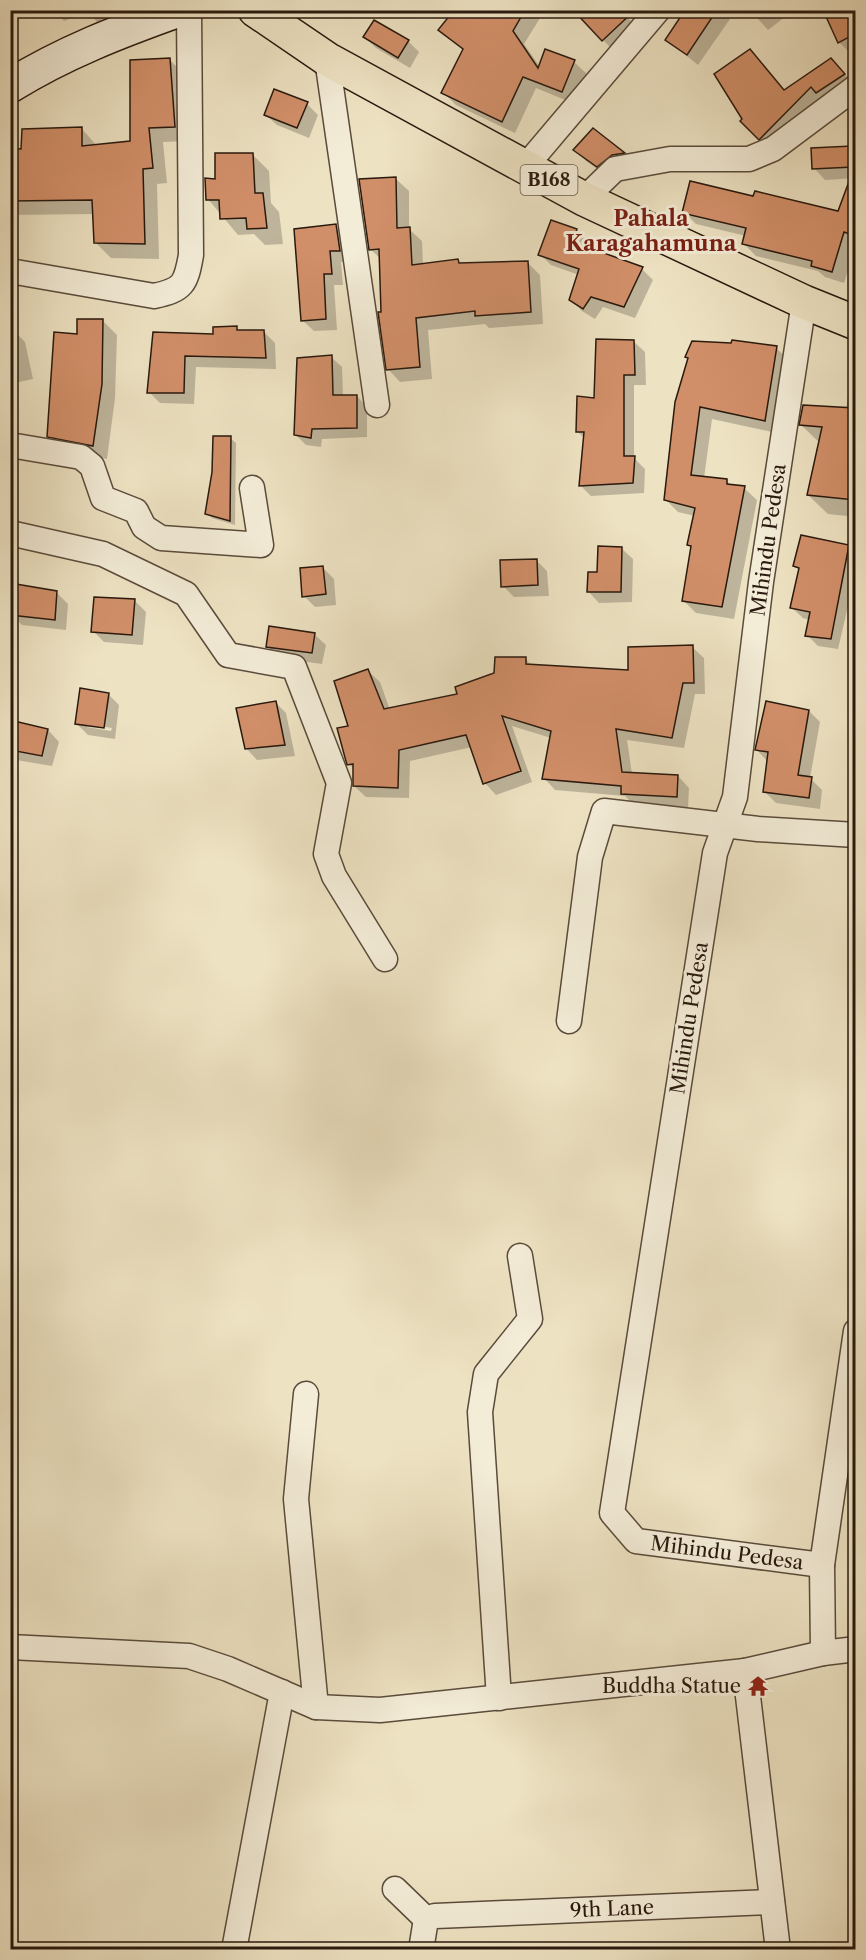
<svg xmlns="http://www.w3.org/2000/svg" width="866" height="1960" font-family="'Libre Caslon Text',serif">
	<rect width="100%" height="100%" fill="#ede2c2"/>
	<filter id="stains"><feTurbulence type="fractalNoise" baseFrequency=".00333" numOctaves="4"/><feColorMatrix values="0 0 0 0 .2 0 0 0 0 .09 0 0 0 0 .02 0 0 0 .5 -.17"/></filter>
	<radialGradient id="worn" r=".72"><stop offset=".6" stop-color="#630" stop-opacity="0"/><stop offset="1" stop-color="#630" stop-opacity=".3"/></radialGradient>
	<g fill="#0003" fill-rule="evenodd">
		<polygon points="54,10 109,10 112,15 97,22 88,12 64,21"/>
		<polygon points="485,10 545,10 524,44 540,67 574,62 587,74 575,104 536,88 515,133 456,105 443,92 463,50 440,30"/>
		<polygon points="621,10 639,30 615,52 603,40"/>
		<polygon points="687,10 721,10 730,19 698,65 667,40"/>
		<polygon points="750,10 794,10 768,30"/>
		<polygon points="824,10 850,10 856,22 856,51 850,53 839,42"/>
		<polygon points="365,37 408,41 419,52 410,68 376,48"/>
		<polygon points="750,51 785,91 842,71 854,86 771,149 742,121"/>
		<polygon points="170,60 185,75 189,141 163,142 167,183 157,184 159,259 111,258 96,243 94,214 10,215 10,149 22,150 82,129 97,146 132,143"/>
		<polygon points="307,104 318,115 309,138 277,125 265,114"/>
		<polygon points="593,130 624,154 633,164 609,177 586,161 575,150"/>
		<polygon points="852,148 856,152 856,178 825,180 814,168"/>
		<polygon points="253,155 269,171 271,203 279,212 283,244 265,245 254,234 238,235 208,199 216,180"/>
		<polygon points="396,179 409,191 409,229 422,241 423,265 458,261 462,264 527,262 540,275 543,324 489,328 485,324 428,330 432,379 400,382 388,369 381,259 370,249"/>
		<polygon points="755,198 839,212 843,201 856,206 856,245 844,283 825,277 818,271 756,256 744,244 746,236 696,224 684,212"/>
		<polygon points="336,226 347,237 351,261 341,262 343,285 334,285 337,330 314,331 302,320"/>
		<polygon points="576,230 588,241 585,248 642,269 653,280 635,318 603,307 595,319 582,311 571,299 579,275 551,265 540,254"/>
		<polygon points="103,321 117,335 115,398 107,459 63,450 49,436 78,335"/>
		<polygon points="236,328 240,332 264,332 275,343 276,369 196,367 194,404 160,403 149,392 154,333 215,335"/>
		<polygon points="14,331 25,342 33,379 10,384 10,332"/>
		<polygon points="633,341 645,352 646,385 634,385 634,458 645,469 644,493 591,496 580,485 585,439 577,431"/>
		<polygon points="776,348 789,360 777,433 712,419 704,478 726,480 733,487 744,488 757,500 734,619 696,613 684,601 692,548 689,545 695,516 678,512 665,499 677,402"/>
		<polygon points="331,357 342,367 343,396 357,396 367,407 367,437 322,439 321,447 306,445 296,435"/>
		<polygon points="851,379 856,380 856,517 828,514 808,495 820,443 801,425 846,409"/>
		<polygon points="230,438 236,443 235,525 212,518 207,513 214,472"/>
		<polygon points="848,547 856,554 856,572 838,649 818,646 807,635 810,620 803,618 791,607 800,571 795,566"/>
		<polygon points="621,548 633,559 632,602 599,603 588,591"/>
		<polygon points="536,560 547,571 549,596 514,597 503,586"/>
		<polygon points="323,568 334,579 336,605 315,607 304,596"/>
		<polygon points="57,593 68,604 66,630 22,625 11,614"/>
		<polygon points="135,601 146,612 143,645 104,642 93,631"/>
		<polygon points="314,634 326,645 322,664 278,658 267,646"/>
		<polygon points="692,647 704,658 705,694 695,694 684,748 627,740 632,774 678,776 689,788 688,808 634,805 625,796 555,790 544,778 551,738 512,726 532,782 496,795 485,783 472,747 410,761 409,798 366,797 354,786 355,770 349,764 350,727 368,671 380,682 390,710 459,695 525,658 532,666 629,672"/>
		<path d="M 108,694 L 119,705 L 115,739 L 88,735 L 77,724 ZM 87,724 L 112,728 L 111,731 L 87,727 Z"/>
		<polygon points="275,702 286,713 295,756 257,760 246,748"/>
		<polygon points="809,711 820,722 810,778 822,790 820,809 776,803 765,792 768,762 757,750"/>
		<polygon points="10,721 48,730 59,742 52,766 10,759"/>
		<polygon points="851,745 856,745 856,771 848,764"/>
	</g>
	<g fill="#d18f69" stroke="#29190e" stroke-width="1.5">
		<polygon points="454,10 525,10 513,31 538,68 545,49 575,60 562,92 523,77 502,122 441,93 463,49 438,30"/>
		<polygon points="573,10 635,10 602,41"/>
		<polygon points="685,10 717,10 687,55 665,40"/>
		<polygon points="823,10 846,10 855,34 838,43"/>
		<polygon points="374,20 409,40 398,58 363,37"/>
		<polygon points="750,49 784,90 831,58 845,74 816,93 811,87 759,140 740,121 742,119 714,74"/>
		<polygon points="170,58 175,127 149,128 153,168 143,169 145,244 94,243 92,200 10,201 10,148 21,149 22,129 82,127 82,146 130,141 130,60"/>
		<polygon points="274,89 308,102 297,128 264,115"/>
		<polygon points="593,128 625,153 612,155 597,167 573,150"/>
		<polygon points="852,146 853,167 812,169 811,148"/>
		<polygon points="215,153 253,153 255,193 263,193 267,228 247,229 246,218 220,219 219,200 206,200 205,178 215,179"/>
		<polygon points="854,168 855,236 844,232 832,272 811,266 812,261 742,244 746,228 682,213 690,181 753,196 755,191 838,211"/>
		<polygon points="396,177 397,228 410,227 412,265 458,259 459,263 528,261 531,312 475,316 475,311 416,318 420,367 386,370 378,312 381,312 379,249 369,250 359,179"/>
		<polygon points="551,220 577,229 573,242 643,267 624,307 591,297 583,309 569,300 579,269 538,255"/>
		<polygon points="336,224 340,251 330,251 332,274 324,274 326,319 301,321 294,229"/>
		<polygon points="77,319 103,319 102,384 93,446 47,437 54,332 77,334"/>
		<polygon points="237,326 237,330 264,330 266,358 185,356 184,393 147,393 153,332 213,334 213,327"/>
		<polygon points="596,339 634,340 635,375 624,375 624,456 635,456 633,483 579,486 584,432 576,432 577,396 594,398"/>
		<polygon points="732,340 777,346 765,421 700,407 691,475 727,479 727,484 745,486 722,607 682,601 691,546 687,545 695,508 664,500 675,402 688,358 685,357 692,341 731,343"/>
		<polygon points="332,355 333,395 357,395 357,428 312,429 311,438 294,435 297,358"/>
		<polygon points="803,405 855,408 855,500 807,495 822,427 799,425"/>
		<polygon points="213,436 231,436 230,521 205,514 212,472"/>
		<polygon points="801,535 849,545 831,639 805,636 810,612 790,608 799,568 793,566"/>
		<polygon points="598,546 622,547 621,592 587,592 588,572 597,572"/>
		<polygon points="537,559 538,585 501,587 500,560"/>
		<polygon points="323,566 326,594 302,597 300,568"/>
		<polygon points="10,583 57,591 55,620 10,615"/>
		<polygon points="94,597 135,599 132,635 91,632"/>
		<polygon points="269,626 315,633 312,653 266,647"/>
		<polygon points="693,645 694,683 683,683 672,738 616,729 622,772 678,775 677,797 621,794 621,786 542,779 551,731 502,716 521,771 483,784 466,735 399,750 398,788 353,786 353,764 347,765 337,728 348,726 334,681 368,669 384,709 457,694 455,687 494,673 495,657 526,657 526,664 628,670 628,647"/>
		<polygon points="80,688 109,693 104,728 75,724"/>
		<polygon points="276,701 285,745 245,749 236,708"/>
		<polygon points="766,701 809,710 798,775 812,777 809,798 763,792 768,752 755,750"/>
		<polygon points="10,720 48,729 42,756 10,750"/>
	</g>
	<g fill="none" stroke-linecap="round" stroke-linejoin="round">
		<g stroke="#5a4b3b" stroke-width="27">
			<g id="street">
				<polyline points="327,59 377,405"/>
				<polyline points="525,167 658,10"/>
				<polyline points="584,199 615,169 670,159 749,159 773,149 856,87"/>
				<path d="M 10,271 L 154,296 C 183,290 186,284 191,255 L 189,10"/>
				<path id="s1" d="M 804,302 L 761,582 L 735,797 L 715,853 L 612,1513 L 636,1541 L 822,1565"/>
				<polyline points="10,445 81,457 92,466 103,498 136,511 144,527 161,538 261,545 252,488"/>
				<polyline points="10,533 103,554 186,594 228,655 294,667 339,783 326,854 334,876 385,959"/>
				<polyline points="569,1021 590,857 604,811 758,829 856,835"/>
				<polyline points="306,1394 296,1499 316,1707"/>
				<polyline points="10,1647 189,1656 228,1669 316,1707 380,1710 745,1671"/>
				<polyline points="823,1653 856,1649"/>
				<polyline points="499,1698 480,1412 486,1374 530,1319 520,1256"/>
				<polyline points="395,1889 426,1919"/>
				<polyline points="234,1950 282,1692"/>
				<path id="s2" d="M 421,1950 L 426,1919 L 435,1916 L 772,1902"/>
				<polyline points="778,1950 745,1671 823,1653 822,1565 856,1331"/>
			</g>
		</g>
		<g stroke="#29190e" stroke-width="36">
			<path id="secondary" d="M 10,86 C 63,53 120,31 179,10"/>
		</g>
		<g stroke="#29190e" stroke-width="36">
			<polyline id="primary" points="255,10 327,59 584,199 804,302 856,323"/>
		</g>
		<use href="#street" stroke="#f3ecd7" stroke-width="24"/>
		<use href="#secondary" stroke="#f3ecd7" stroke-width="33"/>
		<use href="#primary" stroke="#ede2c2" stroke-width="33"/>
	</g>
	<defs>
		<g id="temple-bare" transform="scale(1.62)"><path d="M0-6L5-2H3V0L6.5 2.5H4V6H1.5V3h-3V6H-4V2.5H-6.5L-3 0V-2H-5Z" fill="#8f2418" stroke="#f3ecd7" stroke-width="2.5" paint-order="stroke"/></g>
	</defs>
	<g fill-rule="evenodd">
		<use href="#temple-bare" x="758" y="1686"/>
	</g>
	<g text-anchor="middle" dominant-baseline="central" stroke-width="6" stroke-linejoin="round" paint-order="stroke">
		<rect fill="#f3ecd7" stroke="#66584a" stroke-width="1.5" x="520.5" y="165" width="57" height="30" rx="4.5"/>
		<g font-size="18" font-weight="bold" fill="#29190e">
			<text x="549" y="180">B168</text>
		</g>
		<g font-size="20" fill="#29190e" stroke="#f3ecd7">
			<text transform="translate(768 540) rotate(-82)">Mihindu Pedesa</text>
			<text transform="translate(689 1018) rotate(-81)">Mihindu Pedesa</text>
			<text stroke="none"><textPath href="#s1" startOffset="1356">Mihindu Pedesa</textPath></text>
			<text stroke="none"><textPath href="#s2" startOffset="218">9th Lane</textPath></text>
		</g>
		<g font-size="20" fill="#29190e" stroke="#f3ecd7" text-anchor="end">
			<text x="741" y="1686">Buddha Statue</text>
		</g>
		<g font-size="22" font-weight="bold" fill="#7a1f14" stroke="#f3ecd7">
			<text x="651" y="218">Pahala<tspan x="651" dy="25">Karagahamuna</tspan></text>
		</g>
	</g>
	<rect width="866" height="1960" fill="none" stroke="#ede2c2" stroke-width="36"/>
	<rect x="12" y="12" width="842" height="1936" fill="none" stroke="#29190e" stroke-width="3"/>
	<rect x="18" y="18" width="830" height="1924" fill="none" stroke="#29190e" stroke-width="1.5"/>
	<rect width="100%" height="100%" filter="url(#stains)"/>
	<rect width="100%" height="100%" fill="url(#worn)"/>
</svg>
